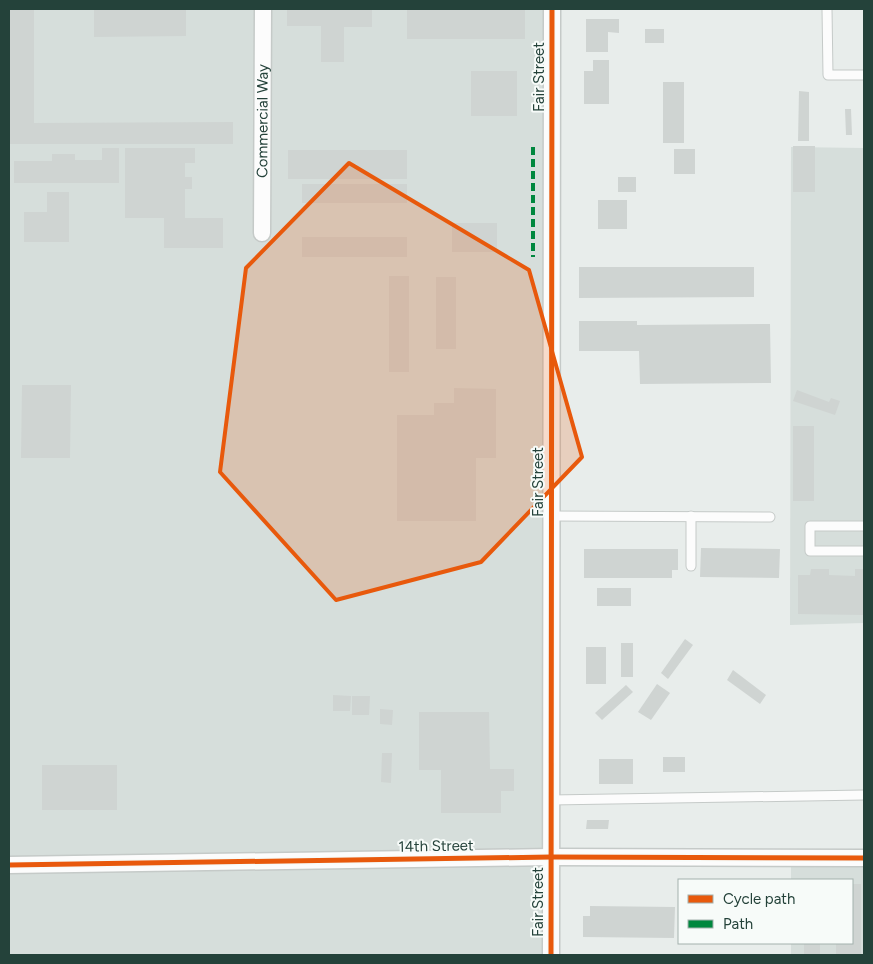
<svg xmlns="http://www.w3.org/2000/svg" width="873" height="964" font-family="Figtree,sans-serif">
	<rect width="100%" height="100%" fill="#e8edeb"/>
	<g fill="#d6dedb">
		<polygon points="9,9 552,9 550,955 9,955"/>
		<polygon points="791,147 864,148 864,623 790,625"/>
		<polygon points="791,857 864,858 864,955 791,955 791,943 852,943 852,880 791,880"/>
	</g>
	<g fill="#cfd4d2">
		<polygon points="9,9 34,9 34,123 233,122 233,144 9,144"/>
		<polygon points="94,9 186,9 186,36 94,37"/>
		<polygon points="287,9 372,9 372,27 344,27 344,62 321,62 321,26 287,26"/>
		<rect x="407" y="9" width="118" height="30"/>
		<polygon points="586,19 619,19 619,33 608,32 608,52 586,52"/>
		<rect x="645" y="29" width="19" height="14"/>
		<polygon points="593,60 609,60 609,104 584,104 584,71 593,71"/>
		<rect x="471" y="71" width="46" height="45"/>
		<rect x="663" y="82" width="21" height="61"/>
		<polygon points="799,91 809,92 809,141 798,141"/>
		<polygon points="845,109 851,109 852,135 846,135"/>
		<rect x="793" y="146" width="22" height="46"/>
		<polygon points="102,148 119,148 119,183 14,183 14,161 52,161 52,154 75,154 75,160 102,160"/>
		<polygon points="125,148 195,148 195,163 185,163 185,177 192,177 192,189 185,189 185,218 223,218 223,248 164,248 164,218 125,218"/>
		<rect x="674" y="149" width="21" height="25"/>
		<rect x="288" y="150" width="119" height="29"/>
		<rect x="618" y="177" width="18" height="15"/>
		<rect x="302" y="184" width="105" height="19"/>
		<polygon points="47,192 69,192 69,242 24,242 24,212 47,212"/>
		<rect x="598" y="200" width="29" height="29"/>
		<rect x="452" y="223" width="45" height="29"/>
		<rect x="302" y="237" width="105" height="20"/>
		<polygon points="579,267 754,267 754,297 579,298"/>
		<rect x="389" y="276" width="20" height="96"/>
		<rect x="436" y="277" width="20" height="72"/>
		<polygon points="579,321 637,321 637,325 770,324 771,383 640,384 639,351 579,351"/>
		<polygon points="22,385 71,385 70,458 21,458"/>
		<polygon points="454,388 496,389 496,458 476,458 476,521 397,521 397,415 434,415 434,403 454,403"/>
		<polygon points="797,390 829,402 831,398 840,401 835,415 793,401"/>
		<rect x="793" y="426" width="21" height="75"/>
		<polygon points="701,548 780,549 779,578 700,577"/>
		<polygon points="584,549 678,549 678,570 672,570 672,578 584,578"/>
		<polygon points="811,569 829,569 829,575 855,576 855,569 864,569 864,615 798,614 798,575 810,575"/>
		<rect x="597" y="588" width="34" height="18"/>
		<polygon points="685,639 693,645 668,679 661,673"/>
		<rect x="621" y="643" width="12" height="34"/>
		<rect x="586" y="647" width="20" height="37"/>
		<polygon points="733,670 766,695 760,704 727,680"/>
		<polygon points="657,684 670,693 651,720 638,712"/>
		<polygon points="626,685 633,692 602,720 595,713"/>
		<polygon points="333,695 351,696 350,711 333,711"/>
		<polygon points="352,696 370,696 369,715 352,715"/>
		<polygon points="380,709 393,710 392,725 380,724"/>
		<polygon points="419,712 489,712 490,769 514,769 514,791 501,791 501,813 441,813 441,770 419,770"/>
		<polygon points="382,753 392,753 391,783 381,782"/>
		<rect x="663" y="757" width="22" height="15"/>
		<rect x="599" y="759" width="34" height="25"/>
		<rect x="42" y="765" width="75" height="45"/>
		<polygon points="587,820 609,820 608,829 586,829"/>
		<polygon points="852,884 861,884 861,955 836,955 836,943 852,943"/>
		<polygon points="590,906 675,907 674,938 583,937 583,916 590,916"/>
		<rect x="804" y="943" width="16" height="12"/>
	</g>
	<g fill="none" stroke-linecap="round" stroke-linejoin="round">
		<g stroke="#c5cac8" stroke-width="11">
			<g id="service">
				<polyline points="827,9 828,75 864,75"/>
				<polyline points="550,516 770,517"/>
				<polyline points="864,526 810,526 810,551 864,551"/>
				<polyline points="691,566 691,516"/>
				<polyline points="551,800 864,795"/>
			</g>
		</g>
		<g stroke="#c5cac8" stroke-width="19">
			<g id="minor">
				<path id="s1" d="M 262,233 L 263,9"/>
				<polyline points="9,865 551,857 864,858"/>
				<polyline points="551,955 552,9"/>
			</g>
		</g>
		<use href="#service" stroke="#fcfcfc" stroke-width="9"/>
		<use href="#minor" stroke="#fcfcfc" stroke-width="16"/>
		<polyline stroke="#00873e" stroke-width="4" stroke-dasharray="8 4" stroke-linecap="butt" points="533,147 533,257"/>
		<g stroke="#f7fbf9" stroke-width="8">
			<g id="cycleway">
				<polyline points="9,865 551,857 864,858"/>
				<polyline points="551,955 552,9"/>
			</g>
		</g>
		<use href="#cycleway" stroke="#e8590c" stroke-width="5"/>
	</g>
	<path fill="#e8590c" fill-opacity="0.2" stroke="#e8590c" stroke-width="4" stroke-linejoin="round" d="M 349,163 L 529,270 L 582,457 L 481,562 L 336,600 L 220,472 L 246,268 Z"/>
	<g text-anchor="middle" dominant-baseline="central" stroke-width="4" stroke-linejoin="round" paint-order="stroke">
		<g font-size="15" fill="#24423a" stroke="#f7fbf9">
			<text transform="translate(539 77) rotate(-90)">Fair Street</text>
			<text stroke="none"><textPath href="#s1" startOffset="112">Commercial Way</textPath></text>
			<text transform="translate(538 482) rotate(-90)">Fair Street</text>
			<text transform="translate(436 846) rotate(-1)">14th Street</text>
			<text transform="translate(538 902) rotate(-90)">Fair Street</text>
		</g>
	</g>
	<rect width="873" height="964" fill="none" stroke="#24423a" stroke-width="20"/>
	<rect x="678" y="879" width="175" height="65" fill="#f7fbf9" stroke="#a3b1ad"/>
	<rect x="688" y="895" width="25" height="8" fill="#e8590c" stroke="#a3b1ad"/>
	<text x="723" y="904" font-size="15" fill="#24423a">Cycle path</text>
	<rect x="688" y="920" width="25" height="8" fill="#00873e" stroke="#a3b1ad"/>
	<text x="723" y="929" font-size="15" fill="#24423a">Path</text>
</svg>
